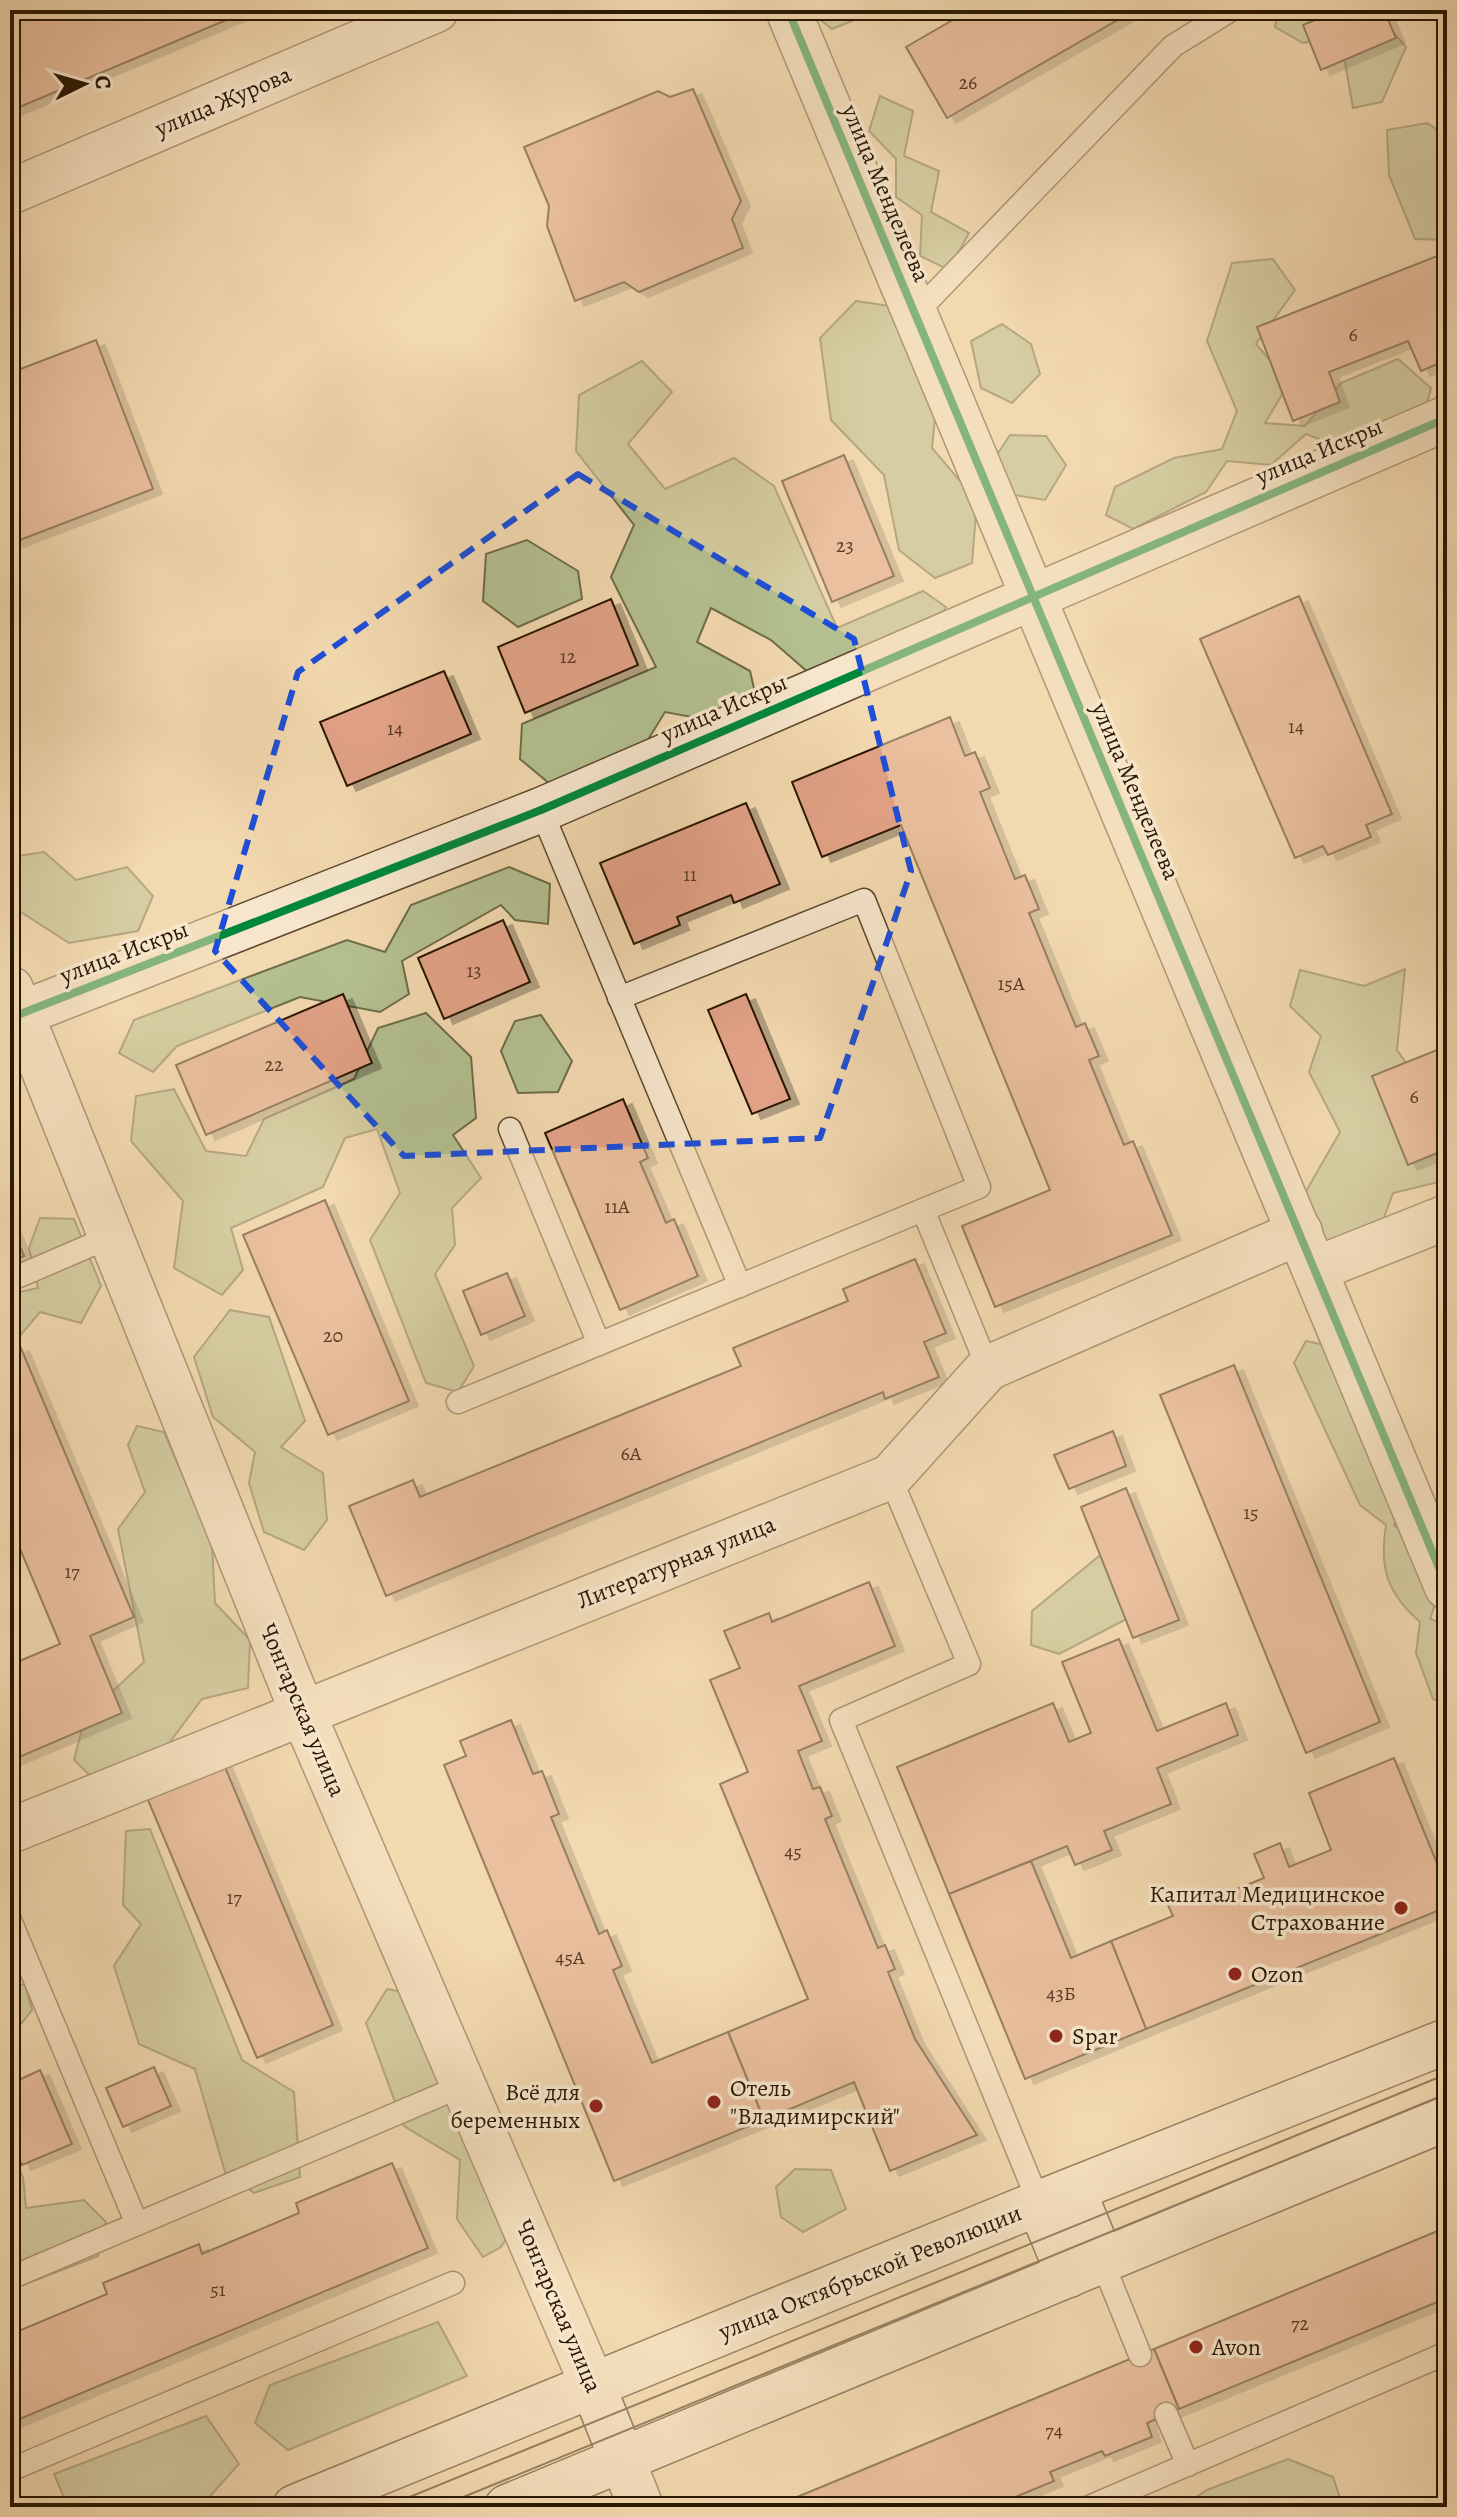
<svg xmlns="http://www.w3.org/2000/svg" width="1457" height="2517" font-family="Alegreya,serif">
	<defs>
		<filter id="shadow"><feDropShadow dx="9" dy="5" stdDeviation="0" flood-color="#0004"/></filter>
	</defs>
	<rect width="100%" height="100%" fill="#f3d9b0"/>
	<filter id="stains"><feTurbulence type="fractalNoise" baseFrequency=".0025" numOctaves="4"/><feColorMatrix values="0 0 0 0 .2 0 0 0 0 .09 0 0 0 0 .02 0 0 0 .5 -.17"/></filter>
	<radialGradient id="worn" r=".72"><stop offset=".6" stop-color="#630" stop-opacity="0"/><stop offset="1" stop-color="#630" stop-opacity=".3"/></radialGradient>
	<g fill="#b4c090" stroke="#6e6c49" stroke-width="2">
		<polygon points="808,10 859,10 859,18 832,29"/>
		<polygon points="1278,10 1334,10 1342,22 1374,10 1406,47 1382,102 1353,108 1340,35 1303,43 1275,27"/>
		<polygon points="880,96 913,111 904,156 939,171 931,212 969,233 949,270 920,256 922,215 896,197 896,159 869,131"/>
		<polygon points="1427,123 1447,136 1447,240 1415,239 1389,175 1387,130"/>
		<polygon points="1273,259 1295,290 1256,344 1289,383 1265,423 1305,426 1341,383 1398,359 1431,388 1423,419 1331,444 1306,434 1271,465 1227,461 1206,492 1133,529 1106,515 1115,487 1174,458 1222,449 1237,411 1207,341 1232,263"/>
		<polygon points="856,301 896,307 937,398 932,448 977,501 972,563 935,578 899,550 884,475 831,420 820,338"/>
		<polygon points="1002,324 1031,344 1040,374 1012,403 981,388 971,341"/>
		<polygon points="642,361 672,392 628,444 665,489 734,458 774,486 837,628 923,591 946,607 932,635 817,680 771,640 711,608 697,642 750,671 758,706 719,722 665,712 638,756 556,789 520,759 522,724 656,667 611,577 634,525 576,451 579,395"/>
		<polygon points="1010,435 1046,436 1066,465 1045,500 1009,494 994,459"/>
		<polygon points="527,540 578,571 582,599 518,627 483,601 486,554"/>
		<polygon points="44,852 76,880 127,867 153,896 138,931 69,943 10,905 10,857"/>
		<polygon points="509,867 550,884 548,924 515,920 501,905 402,961 409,994 380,1012 300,997 177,1046 153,1072 119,1053 134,1020 347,940 385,952 411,905"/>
		<polygon points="1405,969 1397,1050 1447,1122 1447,1180 1393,1193 1376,1239 1318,1242 1305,1193 1340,1132 1309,1072 1321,1036 1290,1006 1300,970 1364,986"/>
		<polygon points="426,1013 471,1057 476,1118 453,1135 481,1178 452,1208 455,1245 435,1274 474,1366 458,1392 426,1383 370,1240 400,1193 377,1129 345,1138 323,1187 231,1228 243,1270 222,1295 174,1268 183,1201 131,1141 136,1096 174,1089 206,1151 246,1156 264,1119 354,1079 378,1028"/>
		<polygon points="541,1015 572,1061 558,1092 518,1093 501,1051 515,1021"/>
		<polygon points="40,1218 74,1219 101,1286 81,1323 40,1312 19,1337 10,1341 10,1294 38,1288 29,1248"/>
		<polygon points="230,1310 269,1317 305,1421 281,1447 323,1473 327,1520 304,1550 264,1532 249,1483 255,1452 213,1417 194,1357"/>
		<path d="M 1306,1341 L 1330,1346 L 1401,1510 L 1394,1525 L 1417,1546 L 1438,1595 L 1430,1619 L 1447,1625 L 1447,1705 L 1433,1699 L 1416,1653 L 1420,1622 C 1387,1593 1379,1568 1386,1525 L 1360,1505 L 1294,1363 Z"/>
		<polygon points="137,1426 164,1432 212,1544 215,1603 250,1640 248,1688 202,1699 150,1769 101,1786 74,1760 85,1717 144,1662 118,1529 145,1492 128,1445"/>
		<polygon points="1104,1552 1142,1611 1059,1654 1031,1645 1032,1611"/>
		<polygon points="150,1829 242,2060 294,2092 300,2177 254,2193 225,2172 195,2069 139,2044 114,1966 141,1924 123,1905 126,1831"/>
		<polygon points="25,1984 32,2010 10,2038 10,1986"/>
		<polygon points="387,1989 433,1997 519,2219 501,2247 483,2257 457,2219 460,2160 404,2126 366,2023"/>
		<polygon points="10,2151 23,2177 26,2208 84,2200 106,2222 98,2256 10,2290"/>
		<polygon points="795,2169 831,2170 846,2209 803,2232 781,2217 776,2187"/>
		<polygon points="438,2322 467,2376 288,2450 255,2423 270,2385"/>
		<polygon points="206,2416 239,2464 202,2505 68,2507 54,2474"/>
		<polygon points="1288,2459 1333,2477 1343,2507 1181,2507 1207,2490"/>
	</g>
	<g fill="#e2a287" stroke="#291702" stroke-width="2" filter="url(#shadow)">
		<polygon points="10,10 250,10 10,111"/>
		<polygon points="970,10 1135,10 947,118 906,47"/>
		<polygon points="1339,10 1384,10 1396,38 1321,70 1303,25"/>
		<polygon points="693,89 741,201 732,219 743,248 639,292 624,282 575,301 547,226 549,206 524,147 658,91 670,97"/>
		<polygon points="1437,256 1447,280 1447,360 1421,371 1408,341 1329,372 1340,402 1293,421 1257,327"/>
		<polygon points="96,340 153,489 12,543 10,373"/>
		<polygon points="844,455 894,576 832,602 782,481"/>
		<polygon points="1299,596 1392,814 1366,825 1371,837 1328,855 1323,846 1295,858 1200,639"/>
		<polygon points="611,599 638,665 525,713 498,647"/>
		<polygon points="444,671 471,734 347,786 320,722"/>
		<polygon points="950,717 965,756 975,752 990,788 980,792 1015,879 1025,875 1039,909 1029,913 1076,1027 1085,1023 1099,1056 1089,1060 1124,1145 1133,1141 1172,1235 995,1307 962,1226 1050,1190 901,825 822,857 792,782"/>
		<polygon points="746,803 780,884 734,903 731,895 677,917 680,925 634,944 600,863"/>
		<polygon points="503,920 530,982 444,1019 418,958"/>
		<polygon points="343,994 372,1063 206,1135 176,1065"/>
		<polygon points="746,994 790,1099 752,1114 708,1010"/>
		<polygon points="1447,1046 1447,1116 1443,1118 1447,1149 1408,1165 1372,1076"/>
		<polygon points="623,1099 648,1158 640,1162 653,1192 666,1223 674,1219 698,1276 620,1310 545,1133"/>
		<polygon points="325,1200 409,1401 328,1435 243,1235"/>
		<polygon points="10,1224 24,1256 10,1262"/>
		<polygon points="10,1224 24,1256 10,1262"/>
		<polygon points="915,1259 946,1333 924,1342 939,1377 885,1399 883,1392 386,1596 349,1506 413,1480 420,1497 741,1366 733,1348 848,1301 843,1289"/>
		<polygon points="507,1273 525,1316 481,1335 463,1291"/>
		<polygon points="20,1346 134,1617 90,1636 122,1713 10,1761 10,1665 60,1644 10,1525 10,1350"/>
		<polygon points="1234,1365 1380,1722 1306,1753 1160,1395"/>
		<polygon points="1113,1431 1126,1466 1069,1489 1054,1455"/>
		<polygon points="1126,1488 1179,1620 1133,1638 1081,1507"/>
		<polygon points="869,1582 895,1646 799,1686 822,1741 798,1751 813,1789 820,1787 832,1816 825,1819 878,1948 885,1945 895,1969 888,1972 915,2039 977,2135 890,2171 854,2082 764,2120 728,2032 808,1999 720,1784 748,1772 710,1680 740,1668 724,1631 769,1613 772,1622"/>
		<polygon points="1119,1639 1157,1731 1226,1703 1238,1735 1157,1768 1171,1804 1104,1831 1112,1850 1075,1865 1067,1846 949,1894 897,1767 1053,1703 1069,1742 1091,1733 1062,1662"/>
		<polygon points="511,1720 533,1774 542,1771 559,1814 551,1817 599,1934 607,1930 622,1966 613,1970 652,2063 728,2032 764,2120 614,2181 444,1765 466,1756 460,1741"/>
		<polygon points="1394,1758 1447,1888 1447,1907 1146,2029 1111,1941 1173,1916 1168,1905 1198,1893 1202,1903 1264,1878 1254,1854 1280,1843 1289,1867 1331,1850 1309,1793"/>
		<polygon points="222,1760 333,2025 257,2058 145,1793"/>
		<polygon points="1031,1861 1071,1958 1111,1941 1146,2029 1025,2079 949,1894"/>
		<polygon points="154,2067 171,2106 123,2127 106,2088"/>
		<polygon points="40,2070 72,2144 22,2165 10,2139 10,2084"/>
		<polygon points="392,2163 428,2248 10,2423 10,2322 14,2333 107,2294 103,2283 199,2244 202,2254 299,2213 296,2203"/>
		<polygon points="1447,2227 1447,2298 1179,2409 1154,2349"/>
		<polygon points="1154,2349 1179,2409 1147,2423 1152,2437 1105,2456 1102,2451 1050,2472 1054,2481 991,2507 773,2507"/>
	</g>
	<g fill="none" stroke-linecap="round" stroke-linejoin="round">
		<g stroke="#5c482e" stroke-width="25">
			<g id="service">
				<polyline points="915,314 1173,46 1231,10"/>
				<polyline points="541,810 740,1286"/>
				<polyline points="619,998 864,900 979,1187 923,1210"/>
				<polyline points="510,1129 599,1344"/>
				<polyline points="10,1280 110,1237"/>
				<polyline points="458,1402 923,1210 988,1368"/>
				<polyline points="890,1477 969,1664 841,1720 1039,2203"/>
				<polyline points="10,1920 137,2224"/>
				<polyline points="1102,2261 1140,2355"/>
				<polyline points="10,2278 464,2085"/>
				<polyline points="1166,2414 1188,2465"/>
				<polyline points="10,2470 453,2283"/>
				<polyline points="1089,2507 1447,2353"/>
			</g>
		</g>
		<g stroke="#5c482e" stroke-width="47">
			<g id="minor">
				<polyline points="788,10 1447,1587"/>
				<polyline points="10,192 436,10"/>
				<polyline points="11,989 302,1711 593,2386"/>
				<polyline points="10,1018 541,810 1447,418"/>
				<polyline points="1316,1269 1447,1217"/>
				<polyline points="10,1831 890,1477 988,1368 1300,1232"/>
				<polyline points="622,2459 641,2507"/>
			</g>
		</g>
		<g stroke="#291702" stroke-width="47">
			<g id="secondary">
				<polyline points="1073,2190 1102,2261"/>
				<polyline points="1039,2203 1069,2275"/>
				<polyline points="593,2386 622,2459"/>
				<polyline points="295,2507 1039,2203 1447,2041"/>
				<polyline points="507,2507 1447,2118"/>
			</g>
		</g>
		<use href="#service" stroke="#f7e6cc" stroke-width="22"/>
		<use href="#minor" stroke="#f7e6cc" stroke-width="44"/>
		<use href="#secondary" stroke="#f7e6cc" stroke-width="44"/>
		<g stroke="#291702" stroke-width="2">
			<polyline points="385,2507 1447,2074"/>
			<polyline points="439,2507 1447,2094"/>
		</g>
		<g stroke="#f7e6cc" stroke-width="13">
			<g id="cycleway">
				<polyline points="788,10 1447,1587"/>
				<polyline points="10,1018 541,810 1447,418"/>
			</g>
		</g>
		<use href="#cycleway" stroke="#00873e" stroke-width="8"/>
	</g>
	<path d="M0 0H1457V2517H0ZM 578,474 L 854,639 L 911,871 L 820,1138 L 404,1156 L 215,951 L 298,672 Z" fill="#f3d9b0" fill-opacity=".55" fill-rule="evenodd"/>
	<path fill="none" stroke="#1d4ed8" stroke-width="6" stroke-dasharray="16 10" stroke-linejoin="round" d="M 578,474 L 854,639 L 911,871 L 820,1138 L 404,1156 L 215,951 L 298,672 Z"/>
	<g fill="#8f2418" stroke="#f7e6cc" stroke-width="3">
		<circle cx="1401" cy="1908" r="8"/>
		<circle cx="1235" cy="1974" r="8"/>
		<circle cx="1056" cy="2036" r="8"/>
		<circle cx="714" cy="2102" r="8"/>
		<circle cx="596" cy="2106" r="8"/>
		<circle cx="1196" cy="2347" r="8"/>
	</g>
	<g text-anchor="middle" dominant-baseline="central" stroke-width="7" stroke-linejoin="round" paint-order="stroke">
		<g font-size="20" fill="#573a23">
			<text x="968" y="82">26</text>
			<text x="1353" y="334">6</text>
			<text x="845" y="545">23</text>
			<text x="568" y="656">12</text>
			<text x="1296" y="726">14</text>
			<text x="395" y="728">14</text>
			<text x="690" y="874">11</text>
			<text x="474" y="970">13</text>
			<text x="1011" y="983">15А</text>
			<text x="274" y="1064">22</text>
			<text x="1414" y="1096">6</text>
			<text x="617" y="1206">11А</text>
			<text x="333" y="1335">20</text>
			<text x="631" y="1453">6А</text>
			<text x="1251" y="1512">15</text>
			<text x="72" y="1571">17</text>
			<text x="793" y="1851">45</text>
			<text x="234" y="1897">17</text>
			<text x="570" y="1957">45А</text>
			<text x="1061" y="1993">43Б</text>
			<text x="218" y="2289">51</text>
			<text x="1300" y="2323">72</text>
			<text x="1054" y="2430">74</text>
		</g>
		<g font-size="24" fill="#291702" stroke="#f7e6cc">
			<text transform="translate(223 101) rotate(-23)">улица Журова</text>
			<text transform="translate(886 193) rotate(67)">улица Менделеева</text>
			<text transform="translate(1319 451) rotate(-23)">улица Искры</text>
			<text transform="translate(724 708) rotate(-24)">улица Искры</text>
			<text transform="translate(1136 791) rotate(67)">улица Менделеева</text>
			<text transform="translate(124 952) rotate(-21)">улица Искры</text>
			<text transform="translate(676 1562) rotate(-22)">Литературная улица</text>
			<text transform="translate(303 1710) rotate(67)">Чонгарская улица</text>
			<text transform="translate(870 2272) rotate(-22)">улица Октябрьской Революции</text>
			<text transform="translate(559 2306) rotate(67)">Чонгарская улица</text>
		</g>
		<g font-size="24" fill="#291702" stroke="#f7e6cc" text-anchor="start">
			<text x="1385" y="1894" text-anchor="end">Капитал Медицинское<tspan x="1385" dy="28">Страхование</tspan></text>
			<text x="1251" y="1974">Ozon</text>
			<text x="1072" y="2036">Spar</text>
			<text x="730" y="2088">Отель<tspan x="730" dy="28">"Владимирский"</tspan></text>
			<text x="580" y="2092" text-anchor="end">Всё для<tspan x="580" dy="28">беременных</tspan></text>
			<text x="1212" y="2347">Avon</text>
		</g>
	</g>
	<rect width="1457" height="2517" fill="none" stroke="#f3d9b0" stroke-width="40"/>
	<rect x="12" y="12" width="1433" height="2493" fill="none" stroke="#291702" stroke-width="4"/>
	<rect x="20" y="20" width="1417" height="2477" fill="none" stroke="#291702" stroke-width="2"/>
	<g transform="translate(84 84) rotate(85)" stroke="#f7e6cc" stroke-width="6" paint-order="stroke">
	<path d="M0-6L14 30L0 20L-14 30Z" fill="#291702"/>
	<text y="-12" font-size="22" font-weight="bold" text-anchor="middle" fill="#291702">С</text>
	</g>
	<rect width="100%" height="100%" filter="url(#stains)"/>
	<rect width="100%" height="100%" fill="url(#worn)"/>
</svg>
